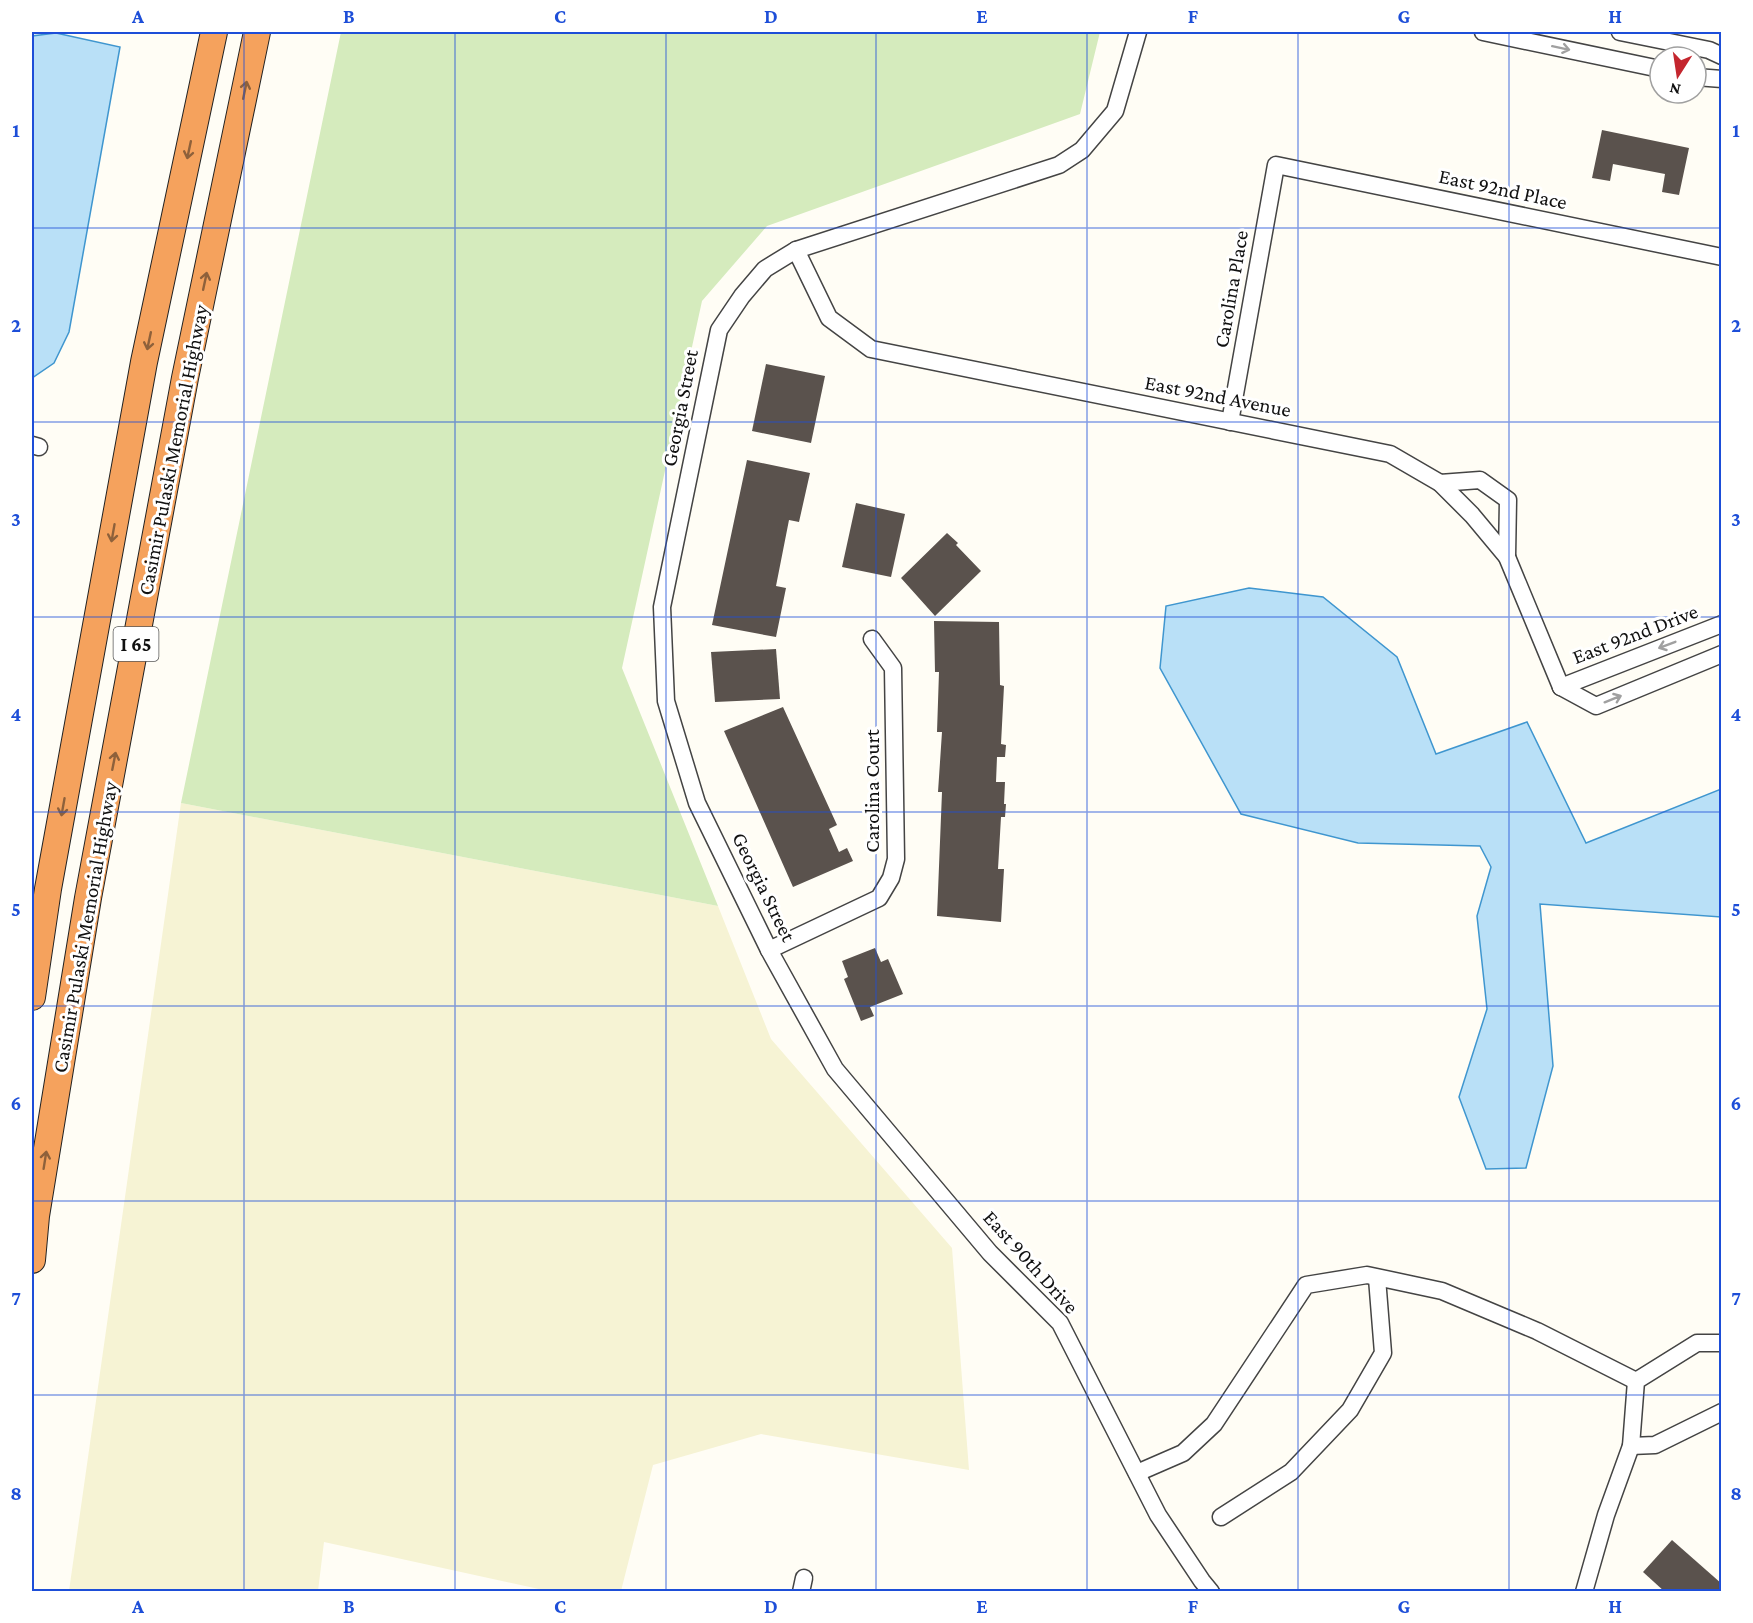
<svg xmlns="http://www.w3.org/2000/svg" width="1753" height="1623" font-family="'Crimson Pro',serif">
	<rect width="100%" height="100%" fill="#fffdf5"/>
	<polygon fill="#f6f3d4" points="181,803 718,906 771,1039 952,1248 969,1470 761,1434 653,1465 621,1591 548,1591 324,1542 318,1591 69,1591"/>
	<polygon fill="#d5ebbd" points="341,32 1100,32 1080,114 767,226 702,301 622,668 718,906 181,803"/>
	<g fill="#b9e0f7" stroke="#3f96cf" stroke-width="1.5">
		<polygon points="56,33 120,47 69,332 54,363 32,378 32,36"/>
		<polygon points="1249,588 1323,597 1397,657 1436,754 1527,722 1586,843 1721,789 1721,917 1540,904 1553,1066 1526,1168 1486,1169 1459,1097 1487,1009 1477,916 1491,867 1480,846 1358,843 1241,814 1160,668 1166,606"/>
	</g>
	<g fill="#5a524d">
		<polygon points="1602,130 1689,148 1679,195 1662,192 1665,174 1613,164 1610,181 1592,178"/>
		<polygon points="766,364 825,376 811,443 752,431"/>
		<polygon points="747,460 810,473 799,522 789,520 776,586 786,588 776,637 712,625"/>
		<polygon points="856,503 905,514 891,577 842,567"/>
		<polygon points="947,533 958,543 956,545 981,571 935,616 901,578"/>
		<polygon points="934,621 999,622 1000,685 1004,686 1001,744 1006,745 1005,757 997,757 996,782 1005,782 1004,804 1006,804 1005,817 1001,817 998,869 1004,869 1001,922 937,916 942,792 938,792 942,732 937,732 939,672 935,672"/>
		<polygon points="776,649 780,699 715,702 711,652"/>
		<polygon points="783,707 837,825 829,829 839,852 847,848 853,861 793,887 724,731"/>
		<polygon points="875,948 881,962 888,959 903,994 870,1007 874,1016 861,1021 844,979 848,977 842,961"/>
		<polygon points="1672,1540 1722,1584 1722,1592 1665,1592 1643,1572"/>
	</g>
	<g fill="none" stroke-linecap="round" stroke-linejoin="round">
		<g stroke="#444" stroke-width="19">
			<g id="minor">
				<polyline points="1138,32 1115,111 1082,150 1059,165 796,250 765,269 742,296 719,330 662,607 666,701 697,803 769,950 835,1069 990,1253 1060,1323 1158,1515 1202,1581 1211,1592"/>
				<polyline points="1483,32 1660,69"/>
				<polyline points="1620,32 1709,50 1722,56"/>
				<polyline points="1696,77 1722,79"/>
				<polyline points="796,250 829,318 871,349 1390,454 1440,483 1472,515 1507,557 1561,687"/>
				<polyline points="1230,422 1276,165 1722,257"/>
				<polyline points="32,445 39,447"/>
				<polyline points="1440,483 1480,480 1508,500 1507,557"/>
				<polyline points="1561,687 1596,706 1722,654"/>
				<polyline points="1561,687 1722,624"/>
				<polyline points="769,950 879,898 891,878 896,859 893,668 872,639"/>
				<polyline points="1631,1446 1655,1445 1722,1412"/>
				<polyline points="1137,1473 1183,1453 1214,1424 1306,1285 1367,1275 1442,1291 1537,1331 1636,1381"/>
				<polyline points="1221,1517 1291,1472 1350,1410 1383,1353 1377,1278"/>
				<polyline points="801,1592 804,1578"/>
				<polyline points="1584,1592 1606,1515 1631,1446 1636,1381 1697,1343 1722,1343"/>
			</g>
		</g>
		<g stroke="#222" stroke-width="28">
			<g id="highway">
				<polyline points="32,997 48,889 144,362 214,32"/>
				<polyline points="32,1260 36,1216 88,898 185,378 257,32"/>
			</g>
		</g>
		<use href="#minor" stroke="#fff" stroke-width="16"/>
		<use href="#highway" stroke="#f5a25d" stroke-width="26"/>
	</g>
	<defs><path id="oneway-shaft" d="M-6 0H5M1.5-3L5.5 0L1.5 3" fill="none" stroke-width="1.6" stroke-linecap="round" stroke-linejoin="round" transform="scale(1.5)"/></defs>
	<g stroke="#a0a0a0">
		<use href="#oneway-shaft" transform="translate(1561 48) rotate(12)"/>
		<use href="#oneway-shaft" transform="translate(1667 645) rotate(159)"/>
		<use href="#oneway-shaft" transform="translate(1613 699) rotate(-22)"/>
	</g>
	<g stroke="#8e613b">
		<use href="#oneway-shaft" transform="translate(245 90) rotate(-78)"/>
		<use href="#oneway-shaft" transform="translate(189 150) rotate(102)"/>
		<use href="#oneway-shaft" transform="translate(205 281) rotate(-78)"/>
		<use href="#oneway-shaft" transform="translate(149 341) rotate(102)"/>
		<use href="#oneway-shaft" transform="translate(113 533) rotate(100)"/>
		<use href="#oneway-shaft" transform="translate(114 761) rotate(-79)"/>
		<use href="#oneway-shaft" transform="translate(63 807) rotate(100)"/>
		<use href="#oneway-shaft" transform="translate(45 1160) rotate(-81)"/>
	</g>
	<path fill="none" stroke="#1d4ed8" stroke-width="1.5" stroke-opacity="0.55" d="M 244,32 L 244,1592M 455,32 L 455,1592M 666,32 L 666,1592M 876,32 L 876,1592M 1087,32 L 1087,1592M 1298,32 L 1298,1592M 1509,32 L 1509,1592M 32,228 L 1722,228M 32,422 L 1722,422M 32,617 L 1722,617M 32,812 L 1722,812M 32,1006 L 1722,1006M 32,1201 L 1722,1201M 32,1395 L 1722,1395"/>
	<g text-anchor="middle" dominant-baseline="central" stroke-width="6" stroke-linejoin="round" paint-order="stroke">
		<rect fill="#fff" stroke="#585858" stroke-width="1.5" x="113.5" y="627" width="45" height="34" rx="4.5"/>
		<g font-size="20" font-weight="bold" fill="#111">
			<text x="136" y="644">I 65</text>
		</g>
		<g font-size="21" fill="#111" stroke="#fff">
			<text transform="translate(1503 189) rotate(12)">East 92nd Place</text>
			<text transform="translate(1231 289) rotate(-80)">Carolina Place</text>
			<text transform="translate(1218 396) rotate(11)">East 92nd Avenue</text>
			<text transform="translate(680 408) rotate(-79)">Georgia Street</text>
			<text transform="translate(173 450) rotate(-79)">Casimir Pulaski Memorial Highway</text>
			<text transform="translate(1635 634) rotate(-21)">East 92nd Drive</text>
			<text transform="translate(872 791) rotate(-90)">Carolina Court</text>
			<text transform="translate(764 887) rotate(64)">Georgia Street</text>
			<text transform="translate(85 927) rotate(-80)">Casimir Pulaski Memorial Highway</text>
			<text transform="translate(1031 1262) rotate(48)">East 90th Drive</text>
		</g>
	</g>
	<rect width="1753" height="1623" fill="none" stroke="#ffffff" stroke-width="66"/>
	<g transform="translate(1678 75) rotate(192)"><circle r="28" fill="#ffffff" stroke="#a0a0a0" stroke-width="1.5"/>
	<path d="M0-4.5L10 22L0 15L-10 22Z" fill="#c4262e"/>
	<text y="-9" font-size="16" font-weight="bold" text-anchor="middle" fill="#111111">N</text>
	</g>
	<rect x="33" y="33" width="1687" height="1557" fill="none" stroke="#1d4ed8" stroke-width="2"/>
	<g font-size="20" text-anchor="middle" font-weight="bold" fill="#1d4ed8">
		<text x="138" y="23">A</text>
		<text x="349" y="23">B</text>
		<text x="560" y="23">C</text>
		<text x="771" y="23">D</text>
		<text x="982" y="23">E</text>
		<text x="1193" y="23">F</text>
		<text x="1404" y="23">G</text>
		<text x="1615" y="23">H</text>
		<text x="16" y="137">1</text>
		<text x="1736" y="137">1</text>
		<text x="16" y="332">2</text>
		<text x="1736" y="332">2</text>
		<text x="16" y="526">3</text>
		<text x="1736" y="526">3</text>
		<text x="16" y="721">4</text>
		<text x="1736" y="721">4</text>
		<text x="16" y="916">5</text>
		<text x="1736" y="916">5</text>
		<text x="16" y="1110">6</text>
		<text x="1736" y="1110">6</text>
		<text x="16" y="1305">7</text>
		<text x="1736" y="1305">7</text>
		<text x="16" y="1500">8</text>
		<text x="1736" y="1500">8</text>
		<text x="138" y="1613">A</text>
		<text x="349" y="1613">B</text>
		<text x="560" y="1613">C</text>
		<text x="771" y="1613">D</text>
		<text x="982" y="1613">E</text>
		<text x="1193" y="1613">F</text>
		<text x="1404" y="1613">G</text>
		<text x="1615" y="1613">H</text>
	</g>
</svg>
